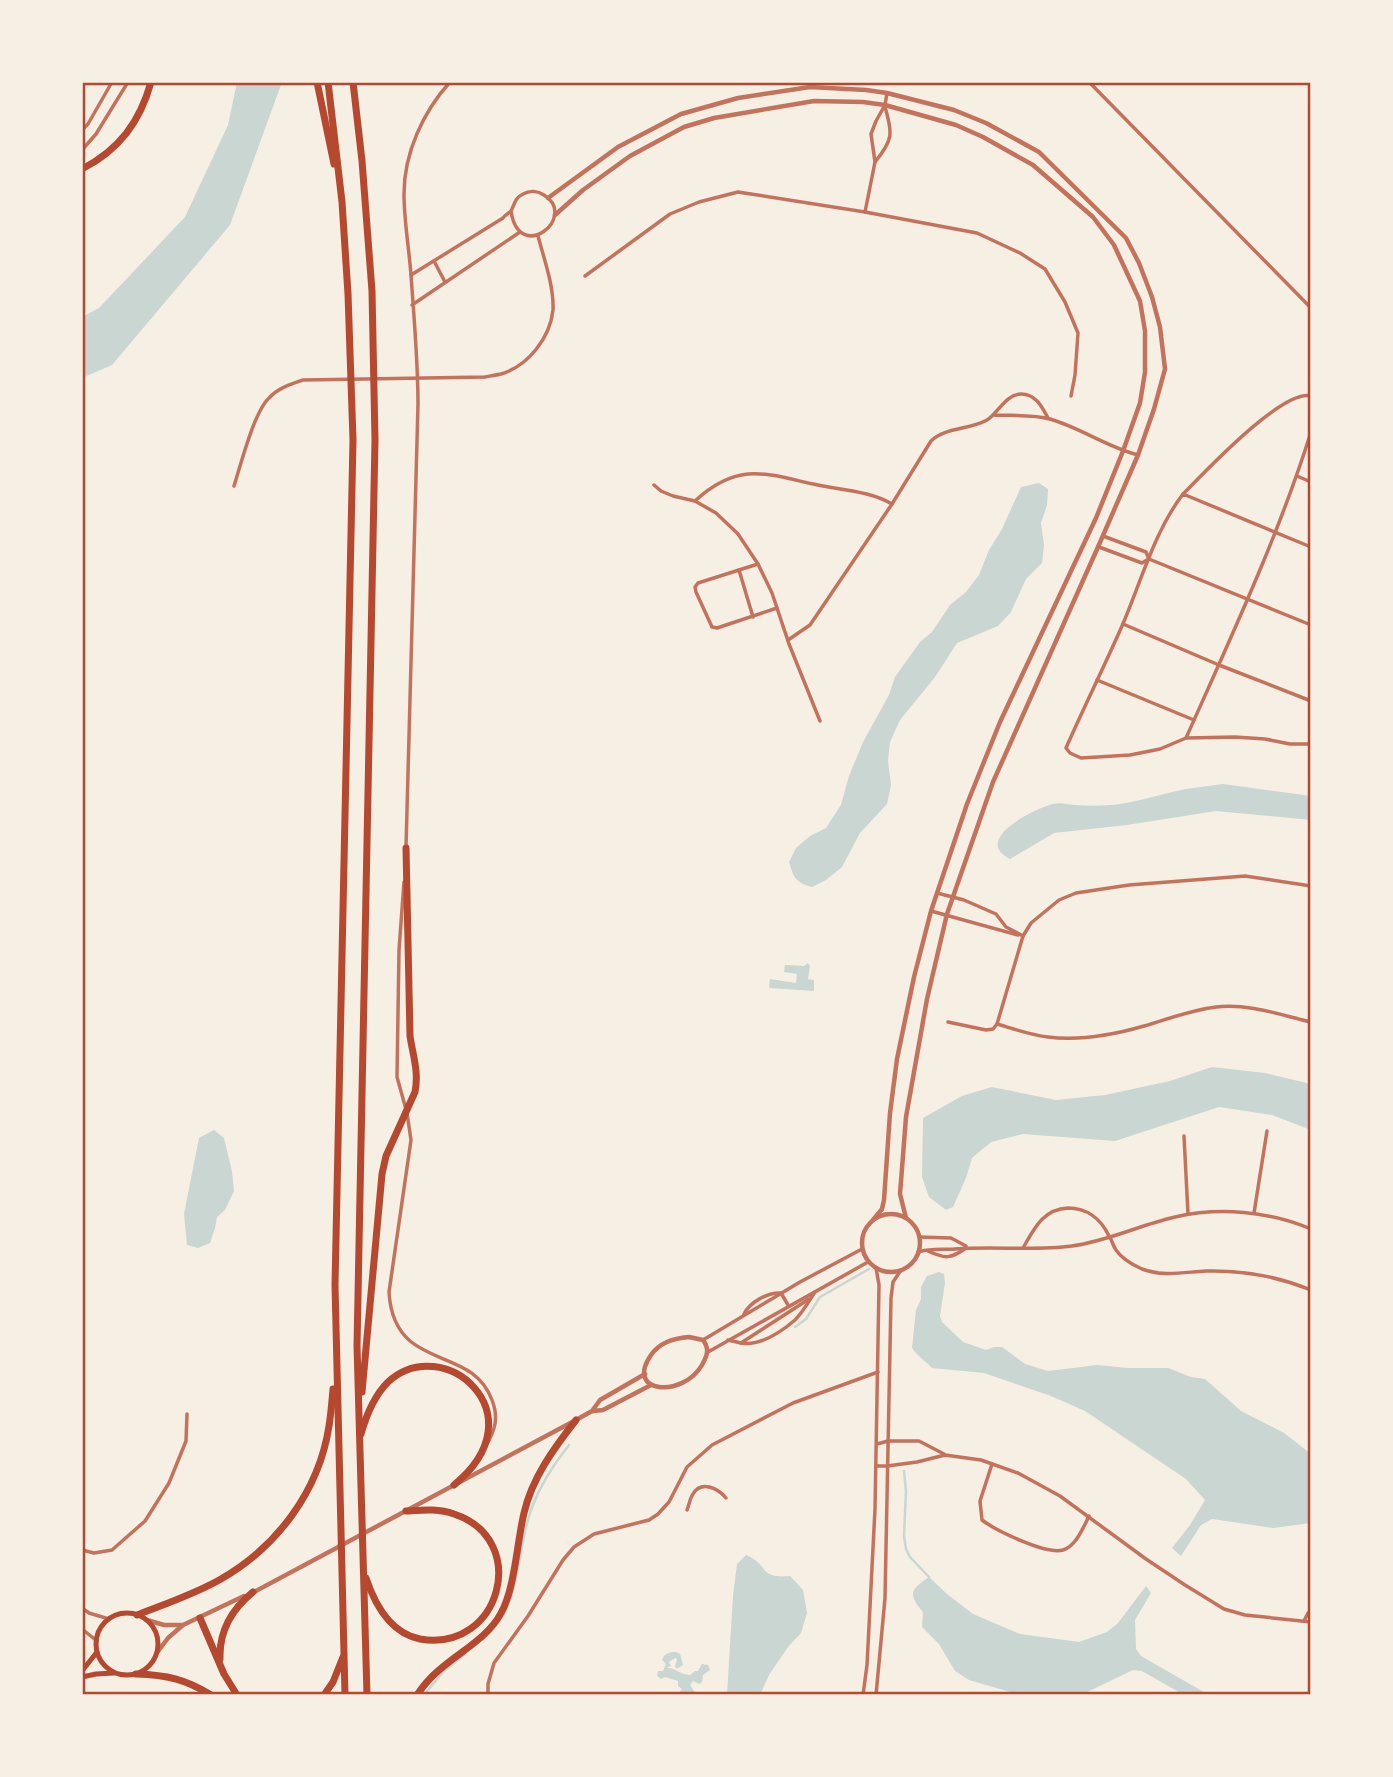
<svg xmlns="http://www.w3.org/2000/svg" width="1393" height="1777" font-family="'Source Serif 4',serif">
	<rect width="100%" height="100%" fill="#f6efe4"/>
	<g fill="#c9d6d2">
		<polygon points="237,82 282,82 230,225 112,365 82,378 82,317 99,308 185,217 228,125"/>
		<path d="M 1039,483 L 1048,489 L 1047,505 L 1041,523 L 1044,545 L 1042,563 L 1026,579 L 1011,612 L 998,626 L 957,643 L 935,677 L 900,720 L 890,742 L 888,761 L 891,785 L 887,804 L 860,833 L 842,867 L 826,880 L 812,887 C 795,882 794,878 789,862 L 796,848 L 810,836 L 826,828 L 841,805 L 849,776 L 863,742 L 889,695 L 895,677 L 920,642 L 932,632 L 950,605 L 966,592 L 979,575 L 989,550 L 1002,529 L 1021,487 Z"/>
		<path d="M 1223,784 L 1311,796 L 1311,820 L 1216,811 L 1127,825 L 1054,833 L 1010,859 C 971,840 1035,808 1053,804 C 1059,802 1068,804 1074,805 C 1087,806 1099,806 1112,805 C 1139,802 1160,794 1186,789 C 1198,787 1211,786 1223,784 Z"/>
		<polygon points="808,963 810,966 808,979 814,980 814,991 769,988 770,979 796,983 797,974 784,972 785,965 804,966"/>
		<polygon points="1212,1067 1265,1073 1311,1084 1311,1130 1272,1115 1219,1107 1115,1141 1023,1134 991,1142 972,1158 966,1178 953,1207 946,1210 929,1197 922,1177 923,1118 962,1096 992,1087 1056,1100 1105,1095 1170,1081"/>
		<polygon points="214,1130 224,1138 232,1172 234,1191 225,1210 217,1217 215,1228 210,1243 198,1248 187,1245 184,1214 199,1138"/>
		<path d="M 939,1272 L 944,1274 L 945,1283 L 940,1316 L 942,1322 L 963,1342 L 986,1350 L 994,1347 L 1002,1347 L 1025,1364 L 1048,1371 L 1097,1365 L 1128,1368 L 1168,1368 L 1191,1377 L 1205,1379 L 1241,1411 L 1284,1433 L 1311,1454 L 1311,1523 L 1273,1528 L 1212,1519 L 1201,1525 L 1181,1556 L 1172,1548 L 1190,1525 L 1205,1500 L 1186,1479 L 1085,1411 L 1051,1396 L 984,1373 L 932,1368 C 926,1361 917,1356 912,1348 L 916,1310 L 921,1299 L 921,1287 L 927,1276 Z"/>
		<path d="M 746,1555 C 769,1564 758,1579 790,1576 L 803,1590 L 807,1613 L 801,1633 L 788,1647 L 769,1675 L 760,1695 L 727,1695 L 733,1596 L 737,1564 Z"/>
		<path d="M 929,1577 L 947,1594 L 973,1614 L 1020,1634 L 1079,1642 L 1107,1632 L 1118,1623 L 1146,1586 L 1151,1593 L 1135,1620 L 1136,1649 L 1141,1656 L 1209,1695 L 1184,1695 L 1142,1671 L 1133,1670 L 1081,1695 L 1021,1695 L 969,1680 L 955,1671 L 939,1644 L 922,1627 L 923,1612 C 908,1594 910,1590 929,1577 Z"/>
		<path d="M 676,1652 L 680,1654 L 683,1665 L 678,1668 L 678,1669 L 675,1667 L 677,1659 L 675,1658 L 669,1662 L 671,1666 L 666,1668 C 678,1668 677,1674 690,1675 L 695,1671 L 698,1671 L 702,1664 L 708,1665 L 710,1670 L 703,1675 L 702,1682 L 699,1684 L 693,1681 L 690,1685 L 696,1694 L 703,1695 L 687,1695 L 685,1693 L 684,1695 L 674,1695 L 679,1693 L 682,1689 L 678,1686 L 678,1681 L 665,1677 L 661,1679 L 657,1676 L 658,1671 L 663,1671 L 666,1664 L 662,1660 C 664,1653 670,1652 676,1652 Z"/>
	</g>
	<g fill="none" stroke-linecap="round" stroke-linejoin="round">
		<g stroke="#c9d6d2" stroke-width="2.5">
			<polyline points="795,1327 806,1319 820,1297 869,1269"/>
			<polyline points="904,1471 906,1491 904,1536 906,1549 910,1557 929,1577"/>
			<path d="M 483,1639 C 523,1606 515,1555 531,1510 C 540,1485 553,1465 569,1445"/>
			<polyline points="424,1695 444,1671 465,1654"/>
		</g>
		<g stroke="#c5725c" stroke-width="3.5">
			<polyline points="1089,82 1311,308"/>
			<polyline points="82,130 88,124 112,82"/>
			<polyline points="82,150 96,134 128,82"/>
			<path d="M 875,162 C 893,140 893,134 885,107"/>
			<polyline points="865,212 875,162 871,134 876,121 885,105 887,93"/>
			<polyline points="434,261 445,282"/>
			<path d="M 411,275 L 503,218 C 504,216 510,212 511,211 C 515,203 515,198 523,194 C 530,190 538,191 544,195 C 579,217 519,265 511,211"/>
			<polyline points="585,276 670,214 699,202 738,192 865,212 977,233 1020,253 1045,269 1065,302 1078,333 1075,375 1071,396"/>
			<polyline points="412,305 520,232"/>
			<path d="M 994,415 C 1012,416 1033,414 1050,419 C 1081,428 1107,447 1138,455"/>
			<polyline points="1297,476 1311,482"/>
			<polyline points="654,485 661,491 673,496 695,501 716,513 738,534 758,564 772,593 789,644 820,721"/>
			<path d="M 234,486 C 241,464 254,412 269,398 C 278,388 291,384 303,380 L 485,377 C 490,376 496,375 501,374 C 528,366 550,338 553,310 C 554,286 544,259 538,236"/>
			<path d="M 1183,494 C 1204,473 1282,389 1311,396"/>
			<path d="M 695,501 C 710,487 727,476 748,474 C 771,472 796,481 818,485 C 842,490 870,491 892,504"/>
			<polyline points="1103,536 1146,552 1149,559 1311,625"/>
			<polyline points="1099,547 1142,563 1147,560"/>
			<path d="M 1311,547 L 1183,494 C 1154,532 1141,582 1122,626 C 1104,667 1084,707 1066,748 L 1070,753 L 1081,758 L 1130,755 L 1160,749 L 1186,738 L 1235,737 L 1265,739 L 1290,744 L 1311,744"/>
			<polyline points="758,564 698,583 695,587 696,592 712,627 717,628 777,608"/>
			<polyline points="739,570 753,617"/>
			<polyline points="1123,624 1219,665 1311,701"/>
			<path d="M 788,640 L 810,625 L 892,504 L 931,441 C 946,427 969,430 987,420 C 998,413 1006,394 1021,394 C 1036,394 1042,407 1048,418"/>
			<polyline points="1097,680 1194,720"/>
			<path d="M 1186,738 C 1231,637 1278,537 1311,432"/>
			<path d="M 406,847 L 418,404 C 418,361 414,318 411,275 C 409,248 404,221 404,194 C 404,153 423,112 450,82"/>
			<path d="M 404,882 L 399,950 L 397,1077 L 407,1113 L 411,1140 L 389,1292 C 390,1310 395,1328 410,1341 C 438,1364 477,1360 492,1400 C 499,1418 495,1430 486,1446"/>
			<polyline points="937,893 964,900 996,914 1006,927 1023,936"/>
			<polyline points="931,911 1018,935"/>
			<polyline points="948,1022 986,1030 993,1029 997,1024 1023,936 1031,923 1059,900 1076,893 1129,885 1245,876 1311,886"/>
			<path d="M 997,1024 C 1014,1029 1031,1035 1048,1037 C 1080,1041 1113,1035 1144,1026 C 1168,1019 1191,1010 1216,1007 C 1247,1003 1281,1015 1311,1022"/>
			<polyline points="1184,1136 1188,1214"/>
			<polyline points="1254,1213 1267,1131"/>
			<polyline points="919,1237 951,1238 966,1246"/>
			<path d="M 1023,1248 C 1034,1229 1043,1209 1068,1208 C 1087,1208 1101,1219 1109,1236 C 1112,1240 1113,1246 1116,1250 C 1122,1259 1133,1265 1142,1269 C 1163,1277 1185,1272 1206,1271 C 1241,1270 1279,1277 1311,1290"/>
			<path d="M 928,1251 C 945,1259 951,1259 966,1248"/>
			<path d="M 918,1252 C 931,1248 943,1250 955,1249 C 994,1246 1034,1251 1072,1246 C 1108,1241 1140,1225 1175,1217 C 1219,1207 1269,1211 1311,1229"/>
			<path d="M 744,1314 C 750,1302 768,1292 781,1293 L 788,1305"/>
			<polyline points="703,1340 800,1282 862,1249"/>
			<polyline points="728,1340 741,1343 809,1299"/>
			<path d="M 741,1343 C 760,1346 781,1332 795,1320 C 803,1312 809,1301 815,1292"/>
			<polyline points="708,1352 868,1262"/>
			<polyline points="877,1444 888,1441 919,1441 944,1454"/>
			<path d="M 992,1464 L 980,1501 L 982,1520 C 995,1530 1046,1555 1063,1550 C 1076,1546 1083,1528 1089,1516"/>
			<polyline points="876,1466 887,1466 917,1462 945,1455 981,1460 1018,1473 1060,1496 1146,1559 1185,1585 1224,1609 1245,1615 1311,1622"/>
			<path d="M 687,1510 C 689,1505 690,1498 693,1494 C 701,1480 718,1488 726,1498"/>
			<polyline points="82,1550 94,1553 112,1550 145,1521 169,1483 186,1441 187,1414"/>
			<polyline points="82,1608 89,1613 109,1619"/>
			<polyline points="1304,1621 1308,1613 1311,1611"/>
			<polyline points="82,1629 97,1641"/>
			<polyline points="488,1695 488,1684 494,1663 528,1616 563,1560 574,1547 594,1534 649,1520 658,1514 669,1502 687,1467 712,1445 793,1403 878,1372"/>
			<polyline points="863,1695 867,1665 875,1509 879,1285 876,1268"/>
			<polyline points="876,1695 885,1598 891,1298 893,1282 901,1270"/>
		</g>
		<g stroke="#c5725c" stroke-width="4.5">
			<polyline points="548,198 618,147 681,114 738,98 810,87 866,90 887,93 954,110 986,123 1039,152 1126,238 1139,263 1152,297 1160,327 1165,369 1154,409 1138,455 1098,547 993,782 947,914 927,999 906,1117 900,1194 906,1218"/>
			<polyline points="555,215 583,190 630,156 684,127 714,118 814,101 863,102 885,105 956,125 983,137 1033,165 1093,217 1114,245 1140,301 1145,331 1145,372 1140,403 1123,451 1096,518 1000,722 967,804 931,911 914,977 897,1059 890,1113 884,1200 882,1209 873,1220"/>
			<circle cx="891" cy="1243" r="29"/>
			<path d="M 689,1337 L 703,1340 C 710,1349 707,1356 702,1365 C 683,1398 624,1394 651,1355 C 660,1342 674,1338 689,1337 Z"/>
			<polyline points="593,1411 603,1410 651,1385"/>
			<polyline points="252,1593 576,1420 592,1411 600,1400 645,1374"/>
			<polyline points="147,1620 164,1625 182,1625"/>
			<polyline points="156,1654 168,1638 183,1625 244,1596"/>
		</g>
		<g stroke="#b5482f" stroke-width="5">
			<circle cx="127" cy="1644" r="31"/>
			<polyline points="82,1671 97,1652"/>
			<polyline points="82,1677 96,1674 114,1673"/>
		</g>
		<g stroke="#b5482f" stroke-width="7">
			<polyline points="317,82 334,164"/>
			<polyline points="328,82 342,202 348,294 353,440 335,1285 345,1695"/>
			<polyline points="353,82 362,161 372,291 375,440 357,1346 367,1695"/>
			<path d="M 82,169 C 119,150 140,122 151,82"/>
			<path d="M 362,1392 L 382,1174 L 386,1156 L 415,1092 C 419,1072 413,1056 410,1036 L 406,848"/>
			<path d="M 361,1434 C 366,1416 374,1396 388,1382 C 443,1331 541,1414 454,1485"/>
			<path d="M 366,1578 C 375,1605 390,1633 420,1639 C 501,1653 531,1539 454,1514 C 438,1508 422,1510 406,1511"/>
			<path d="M 137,1615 C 165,1604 195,1594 221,1579 C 277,1547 319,1491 329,1426 C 331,1414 332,1401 333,1389"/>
			<polyline points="200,1618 224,1674 237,1695"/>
			<path d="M 220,1659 C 219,1631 232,1609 253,1592"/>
			<path d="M 136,1674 C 167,1675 185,1679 211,1695"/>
			<polyline points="324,1695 333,1682 343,1657"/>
			<path d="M 417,1695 C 423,1686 430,1678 438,1671 C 459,1652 488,1638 501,1613 C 515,1588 517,1542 524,1513 C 532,1478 554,1448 576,1420"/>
		</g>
	</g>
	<rect width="1393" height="1777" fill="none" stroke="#f6efe4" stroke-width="168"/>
	<rect x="84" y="84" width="1225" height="1609" fill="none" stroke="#b5482f" stroke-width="2.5"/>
</svg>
